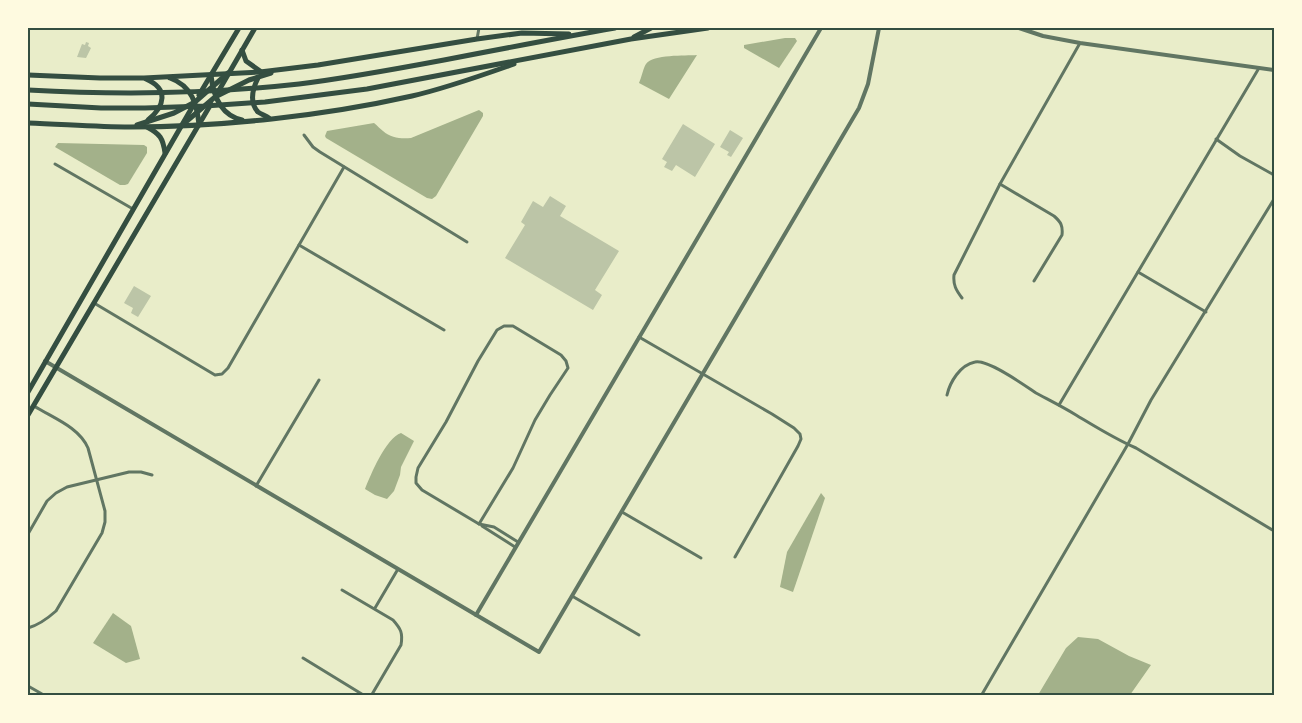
<svg xmlns="http://www.w3.org/2000/svg" width="1302" height="723" font-family="'Libre Baskerville',serif">
	<rect width="100%" height="100%" fill="#e9edc9"/>
	<g fill="#a3b18a">
		<polygon points="785,38 795,38 797,41 779,68 744,48 744,45"/>
		<path d="M 697,55 L 669,99 L 639,83 C 641,79 644,66 646,64 C 653,54 685,56 697,55 Z"/>
		<path d="M 479,110 L 483,113 L 483,116 L 436,196 L 432,199 L 427,198 L 326,138 L 325,136 L 327,131 L 374,123 C 378,126 380,129 383,131 C 391,138 401,139 411,138 Z"/>
		<polygon points="58,143 144,145 147,147 147,153 128,184 125,185 120,185 55,147"/>
		<path d="M 401,433 L 414,441 L 401,467 L 400,475 L 394,491 L 387,499 L 375,495 L 365,489 C 371,474 386,438 401,433 Z"/>
		<polygon points="821,493 825,498 793,592 780,587 787,552"/>
		<polygon points="113,613 131,626 140,659 126,663 93,643"/>
		<polygon points="1078,637 1098,639 1129,656 1151,665 1130,695 1038,695 1066,648"/>
	</g>
	<g fill="#bcc5a7">
		<polygon points="86,42 89,43 88,46 91,48 86,58 77,57 82,44 85,45"/>
		<polygon points="683,124 715,144 695,177 676,165 672,171 664,167 667,162 662,159"/>
		<polygon points="730,130 743,138 731,157 727,155 729,152 720,147"/>
		<polygon points="550,196 566,206 560,216 619,251 595,290 602,295 593,310 505,258 525,225 521,222 533,201 543,207"/>
		<polygon points="134,286 151,296 138,317 131,313 133,308 124,303"/>
	</g>
	<g fill="none" stroke-linecap="round" stroke-linejoin="round">
		<g stroke="#617663" stroke-width="3">
			<polyline points="477,39 479,28"/>
			<polyline points="304,135 313,147 320,152 467,242"/>
			<polyline points="1216,139 1240,156 1274,175"/>
			<polyline points="55,164 133,209"/>
			<path d="M 1000,184 L 1054,216 C 1061,222 1063,226 1062,235 L 1034,281"/>
			<polyline points="299,245 444,330"/>
			<polyline points="1138,272 1206,312"/>
			<path d="M 962,298 C 956,290 953,285 954,275 L 1000,184 L 1080,43"/>
			<polyline points="94,303 215,375 222,374 228,368 344,167"/>
			<polygon points="504,326 513,326 561,355 566,361 568,368 550,395 535,420 513,468 479,524 422,490 416,483 416,477 418,468 446,422 478,361 497,330"/>
			<polyline points="639,337 772,414 794,428 800,434 801,439 798,446 735,557"/>
			<path d="M 947,395 C 950,382 960,365 975,362 C 988,359 1024,385 1036,393 C 1049,400 1063,407 1076,415 C 1096,427 1115,439 1136,448 L 1274,531"/>
			<polyline points="1059,405 1259,68"/>
			<polyline points="256,486 319,380"/>
			<polyline points="622,512 701,558"/>
			<polyline points="479,524 494,527 518,542"/>
			<polyline points="482,526 515,547"/>
			<polyline points="28,534 47,501 56,493 67,487 129,472 141,472 152,475"/>
			<path d="M 342,590 L 393,620 C 401,629 403,633 401,645 L 371,696"/>
			<polyline points="572,596 639,635"/>
			<polyline points="375,608 398,569"/>
			<path d="M 28,628 C 39,625 47,619 56,611 L 102,533 L 105,522 L 105,511 L 88,448 C 79,427 53,418 34,406"/>
			<polyline points="303,658 365,696"/>
			<polyline points="28,686 42,694"/>
			<polyline points="981,696 1128,444 1151,400 1274,199"/>
		</g>
		<g stroke="#617663" stroke-width="4">
			<polyline points="1019,28 1043,36 1080,43 1274,70"/>
			<polyline points="45,361 539,652 859,108 868,84 879,28"/>
			<polyline points="476,615 821,28"/>
		</g>
		<g stroke="#344e41" stroke-width="5">
			<polyline points="218,92 255,28"/>
			<polyline points="199,95 239,28"/>
			<polyline points="28,392 194,104"/>
			<polyline points="28,415 211,104"/>
		</g>
		<g stroke="#344e41" stroke-width="5">
			<polyline points="634,37 651,28"/>
			<polyline points="242,50 246,61 260,71"/>
			<polyline points="28,75 100,78 144,78 260,72 318,65 477,39 522,33 569,34"/>
			<path d="M 211,75 C 213,95 220,115 242,120"/>
			<path d="M 170,78 C 192,86 197,104 199,125"/>
			<path d="M 258,78 C 253,88 249,102 258,112 C 261,114 266,116 269,118"/>
			<path d="M 146,79 C 169,89 165,106 148,120"/>
			<path d="M 28,90 C 118,95 209,94 299,84 C 348,78 396,69 444,60 C 501,49 558,38 615,28"/>
			<polyline points="28,104 101,108 145,108 205,106 265,102 367,89 631,39 708,28"/>
			<path d="M 28,123 C 61,124 96,127 130,127 C 221,127 323,116 412,96 C 447,88 480,76 514,64"/>
			<polyline points="137,125 174,113 195,102 228,73"/>
			<polyline points="181,126 215,97 249,80 271,73"/>
			<path d="M 147,127 C 160,134 163,138 165,153"/>
		</g>
	</g>
	<rect width="1302" height="723" fill="none" stroke="#fefae0" stroke-width="58"/>
	<rect x="29" y="29" width="1244" height="665" fill="none" stroke="#344e41" stroke-width="2"/>
</svg>
